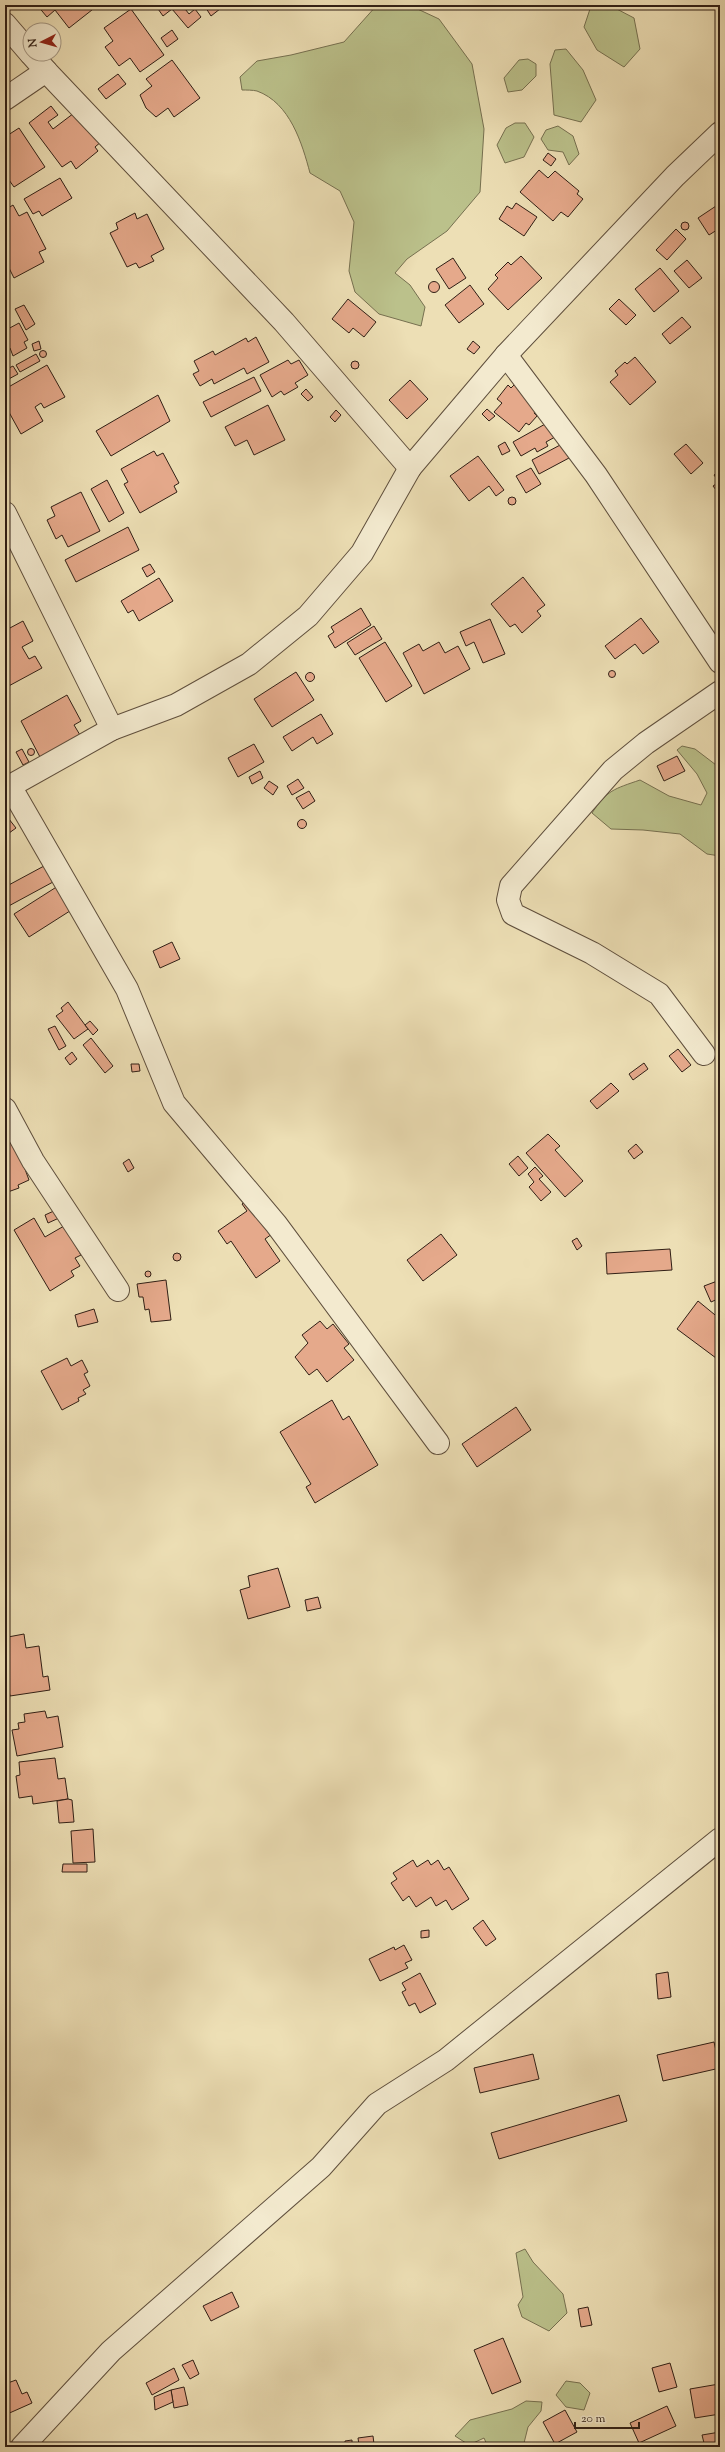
<svg xmlns="http://www.w3.org/2000/svg" width="725" height="2452" font-family="'Sorts Mill Goudy',serif">
	<rect width="100%" height="100%" fill="#eddfb5"/>
	<filter id="stains"><feTurbulence type="fractalNoise" baseFrequency=".005" numOctaves="4"/><feColorMatrix values="0 0 0 0 .2 0 0 0 0 .09 0 0 0 0 .02 0 0 0 .5 -.17"/></filter>
	<radialGradient id="worn" r=".72"><stop offset=".6" stop-color="#630" stop-opacity="0"/><stop offset="1" stop-color="#630" stop-opacity=".3"/></radialGradient>
	<g fill="#bbc18b" stroke="#767050">
		<path d="M 377,5 L 409,5 L 439,19 L 472,64 L 484,129 L 480,192 L 447,231 L 407,259 L 395,273 L 410,285 L 425,307 L 421,326 L 379,314 L 355,292 L 349,271 L 354,222 L 340,191 L 310,173 C 302,143 290,103 257,91 C 253,90 246,90 242,90 L 240,77 L 257,61 L 291,55 L 344,42 Z"/>
		<polygon points="613,7 634,18 640,49 624,67 597,50 584,27 590,9"/>
		<polygon points="566,49 583,70 596,100 581,122 554,115 550,64 555,50"/>
		<polygon points="528,59 536,64 536,76 522,90 508,92 504,78 519,60"/>
		<polygon points="515,123 525,123 534,137 524,157 505,163 497,145 506,128"/>
		<polygon points="558,126 573,136 579,154 569,165 563,152 548,150 541,139 546,130"/>
		<path d="M 682,746 L 695,749 L 720,768 L 720,856 L 707,854 L 680,834 L 643,830 L 611,829 L 592,813 C 607,790 614,789 640,780 L 669,796 L 701,805 L 707,793 L 697,774 L 677,750 Z"/>
		<polygon points="525,2249 533,2262 563,2294 567,2313 549,2331 522,2317 518,2305 523,2297 516,2253"/>
		<polygon points="566,2381 580,2383 590,2393 584,2410 566,2407 556,2395"/>
		<polygon points="526,2401 542,2402 541,2411 528,2427 523,2447 488,2447 484,2438 469,2445 455,2436 470,2420 512,2409"/>
	</g>
	<g fill="#e5a98b" stroke="#301f15">
		<polygon points="37,5 96,5 97,6 69,28 55,10 47,17"/>
		<polygon points="169,5 172,9 163,16 156,6"/>
		<polygon points="176,5 182,5 189,14 195,9 201,17 188,28 172,9"/>
		<polygon points="204,5 225,5 211,16"/>
		<polygon points="131,9 164,55 140,72 130,58 119,66 105,47 113,41 104,28"/>
		<polygon points="172,30 178,39 167,47 161,38"/>
		<polygon points="172,60 200,98 174,117 168,108 156,117 146,108 140,95 152,86 146,79"/>
		<polygon points="118,74 126,84 106,99 98,89"/>
		<polygon points="51,106 58,115 48,122 53,129 78,110 102,141 95,147 98,151 76,169 71,161 62,167 29,123"/>
		<polygon points="19,128 45,167 14,187 9,180 5,182 5,137"/>
		<polygon points="548,153 556,159 551,166 543,160"/>
		<polygon points="539,170 548,178 555,171 579,191 577,194 583,199 568,217 561,212 553,221 520,192"/>
		<polygon points="60,178 72,198 42,216 39,211 33,214 24,199"/>
		<polygon points="516,203 537,217 524,236 499,219 507,206 512,209"/>
		<polygon points="719,204 720,228 709,235 698,218"/>
		<polygon points="13,205 19,216 27,212 46,249 39,252 44,262 14,278 5,260 5,210"/>
		<polygon points="135,213 137,219 147,214 164,249 151,256 154,261 139,268 136,263 127,267 110,233 118,229 116,223"/>
		<circle cx="685" cy="226" r="4"/>
		<polygon points="676,229 686,239 667,260 656,250"/>
		<polygon points="521,256 542,278 508,310 488,289 498,278 495,275 508,262 511,265"/>
		<polygon points="453,258 466,278 449,289 436,269"/>
		<polygon points="687,260 702,278 689,288 674,271"/>
		<polygon points="660,268 679,291 654,312 635,289"/>
		<circle cx="434" cy="287" r="5.5"/>
		<polygon points="470,285 484,304 459,323 445,305"/>
		<polygon points="348,299 376,322 364,337 353,328 349,333 332,319"/>
		<polygon points="619,299 636,315 626,325 609,309"/>
		<polygon points="24,305 35,324 26,330 15,309"/>
		<polygon points="682,317 691,327 670,344 662,334"/>
		<polygon points="19,323 28,340 24,342 27,348 13,356 10,348 5,354 5,328 6,330"/>
		<polygon points="256,337 269,362 247,374 244,368 214,384 212,379 200,386 193,374 199,371 194,361 213,351 215,355 246,338 248,342"/>
		<polygon points="39,341 41,349 34,351 32,344"/>
		<polygon points="473,341 480,347 474,354 467,349"/>
		<circle cx="43" cy="354" r="3.5"/>
		<polygon points="36,354 40,361 20,372 16,365"/>
		<polygon points="635,357 656,382 630,405 610,382 618,375 615,371 625,362 627,364"/>
		<polygon points="288,360 291,364 299,360 308,375 295,383 298,387 284,395 281,391 272,397 260,375"/>
		<circle cx="355" cy="365" r="4"/>
		<polygon points="47,365 65,397 44,408 41,403 35,407 43,421 21,434 5,405 5,389"/>
		<polygon points="13,366 18,374 5,381 5,370"/>
		<polygon points="254,377 261,391 211,417 203,402"/>
		<polygon points="410,380 428,399 407,419 389,400"/>
		<polygon points="516,383 541,404 534,413 537,416 529,425 526,423 519,432 494,412 502,403 497,399 508,385 511,388"/>
		<polygon points="306,389 313,397 308,401 301,394"/>
		<polygon points="158,395 170,421 111,456 96,431"/>
		<polygon points="268,405 285,440 254,455 247,440 235,446 225,427"/>
		<polygon points="487,409 495,416 489,421 482,414"/>
		<polygon points="336,410 341,415 335,422 330,417"/>
		<polygon points="547,423 555,437 546,442 548,446 537,452 535,448 521,456 513,442"/>
		<polygon points="505,442 510,451 502,455 498,446"/>
		<polygon points="562,444 569,458 539,474 532,460"/>
		<polygon points="686,444 703,463 691,474 674,454"/>
		<polygon points="154,451 157,456 163,453 179,483 174,486 177,492 140,513 124,484 128,482 121,469"/>
		<polygon points="478,456 504,490 496,496 489,486 469,501 450,476"/>
		<polygon points="531,468 541,484 526,493 516,476"/>
		<polygon points="720,470 720,495 713,486 719,482 714,475"/>
		<polygon points="107,480 124,513 109,522 91,489"/>
		<polygon points="81,492 100,531 68,547 62,535 56,539 47,520 55,516 51,507"/>
		<circle cx="512" cy="501" r="4"/>
		<polygon points="128,527 139,550 76,582 65,560"/>
		<polygon points="150,564 155,572 147,577 142,568"/>
		<polygon points="523,577 545,605 537,611 541,616 522,633 515,624 510,627 491,604"/>
		<polygon points="159,578 173,601 139,621 133,610 128,613 121,601"/>
		<polygon points="361,608 371,625 335,648 328,636 334,632 331,627"/>
		<polygon points="641,618 659,642 643,654 635,644 615,659 605,646"/>
		<polygon points="490,619 505,654 483,663 474,642 466,646 460,632"/>
		<polygon points="23,621 33,641 22,647 29,659 35,656 42,668 5,688 5,622 8,629"/>
		<polygon points="374,626 382,639 355,655 347,643"/>
		<polygon points="385,642 412,686 386,702 359,658"/>
		<polygon points="439,642 445,653 458,646 470,669 424,694 403,653 419,644 423,651"/>
		<circle cx="612" cy="674" r="3.5"/>
		<polygon points="296,672 314,700 272,727 254,699"/>
		<circle cx="310" cy="677" r="4.5"/>
		<polygon points="67,695 81,721 74,725 80,735 40,757 21,721"/>
		<polygon points="321,714 333,734 317,744 313,737 292,751 283,737"/>
		<polygon points="254,744 264,762 238,777 228,758"/>
		<circle cx="31" cy="752" r="3.5"/>
		<polygon points="22,749 29,762 23,765 16,752"/>
		<polygon points="677,756 685,771 664,781 657,766"/>
		<polygon points="260,771 263,778 252,784 249,777"/>
		<polygon points="298,779 304,788 292,795 287,786"/>
		<polygon points="269,781 278,787 273,795 264,788"/>
		<polygon points="309,791 315,801 303,809 296,798"/>
		<polygon points="5,814 16,828 5,836"/>
		<circle cx="302" cy="824" r="4.5"/>
		<polygon points="44,866 53,882 5,908 5,887"/>
		<polygon points="58,886 73,909 29,937 14,914"/>
		<polygon points="172,942 180,959 160,968 153,951"/>
		<polygon points="68,1002 88,1029 74,1039 56,1016 63,1011 61,1008"/>
		<polygon points="90,1021 98,1030 93,1035 85,1025"/>
		<polygon points="55,1026 66,1046 59,1050 48,1029"/>
		<polygon points="91,1038 113,1066 105,1073 83,1045"/>
		<polygon points="678,1049 691,1065 682,1072 669,1056"/>
		<polygon points="72,1052 77,1059 70,1065 65,1058"/>
		<polygon points="644,1063 648,1069 633,1080 629,1074"/>
		<polygon points="131,1064 139,1064 140,1071 132,1072"/>
		<polygon points="611,1083 619,1091 597,1109 590,1101"/>
		<polygon points="548,1134 560,1146 555,1150 583,1181 565,1197 526,1153"/>
		<polygon points="15,1142 29,1180 18,1185 19,1188 5,1193 5,1145"/>
		<polygon points="636,1144 643,1152 634,1159 628,1151"/>
		<polygon points="518,1156 528,1168 519,1176 509,1164"/>
		<polygon points="129,1159 134,1168 128,1172 123,1163"/>
		<polygon points="535,1167 543,1176 539,1179 551,1192 541,1201 529,1187 534,1182 528,1174"/>
		<polygon points="251,1197 272,1234 265,1239 280,1261 256,1278 231,1241 227,1244 218,1231 247,1211 242,1204"/>
		<polygon points="56,1210 59,1218 48,1223 45,1215"/>
		<polygon points="34,1218 45,1237 64,1226 81,1255 75,1258 80,1266 71,1271 74,1276 50,1291 14,1230"/>
		<polygon points="441,1234 457,1255 423,1281 407,1260"/>
		<polygon points="577,1238 582,1246 577,1250 572,1241"/>
		<polygon points="670,1249 672,1270 607,1274 606,1253"/>
		<circle cx="177" cy="1257" r="4"/>
		<circle cx="148" cy="1274" r="3"/>
		<polygon points="166,1280 171,1320 151,1322 149,1309 145,1310 143,1297 139,1297 137,1284"/>
		<polygon points="720,1280 720,1298 711,1302 704,1286"/>
		<polygon points="698,1301 720,1319 720,1361 677,1329"/>
		<polygon points="94,1309 98,1322 78,1327 75,1315"/>
		<polygon points="320,1321 327,1329 333,1324 349,1344 344,1348 354,1360 327,1382 317,1369 309,1375 295,1357 308,1343 302,1335"/>
		<polygon points="67,1358 71,1366 82,1360 88,1372 84,1374 90,1386 83,1390 86,1394 78,1398 79,1401 62,1410 41,1371"/>
		<polygon points="332,1400 343,1420 349,1416 378,1465 315,1503 306,1487 311,1484 280,1432"/>
		<polygon points="516,1407 531,1430 477,1467 462,1444"/>
		<polygon points="278,1568 290,1607 248,1619 240,1590 250,1587 248,1576"/>
		<polygon points="318,1597 321,1608 307,1611 305,1600"/>
		<polygon points="24,1634 26,1648 39,1646 43,1677 48,1676 50,1690 10,1696 5,1669 5,1643 9,1642 8,1637"/>
		<polygon points="45,1711 47,1718 58,1716 63,1747 17,1756 12,1730 19,1729 18,1723 25,1722 24,1714"/>
		<polygon points="55,1758 58,1779 65,1778 68,1799 33,1804 32,1796 19,1798 16,1776 20,1775 19,1762"/>
		<polygon points="68,1799 72,1800 74,1822 59,1823 57,1801"/>
		<polygon points="93,1829 95,1862 73,1863 71,1831"/>
		<polygon points="413,1860 417,1867 428,1860 431,1865 438,1860 444,1870 449,1867 469,1899 452,1910 446,1900 436,1906 431,1897 416,1907 409,1896 403,1901 391,1883 397,1879 393,1873"/>
		<polygon points="63,1864 87,1864 87,1872 62,1872"/>
		<polygon points="483,1920 496,1939 486,1946 473,1928"/>
		<polygon points="429,1930 429,1937 421,1938 421,1931"/>
		<polygon points="404,1945 412,1960 405,1963 408,1968 380,1981 369,1959 394,1947 395,1950"/>
		<polygon points="668,1972 671,1997 658,1999 656,1974"/>
		<polygon points="420,1973 436,2004 420,2013 415,2003 409,2006 402,1992 406,1990 402,1983"/>
		<polygon points="714,2042 720,2068 663,2081 657,2055"/>
		<polygon points="533,2054 539,2079 480,2093 474,2068"/>
		<polygon points="619,2095 627,2121 499,2159 491,2133"/>
		<polygon points="232,2292 239,2307 211,2321 203,2306"/>
		<polygon points="588,2307 592,2325 581,2327 578,2309"/>
		<polygon points="503,2338 521,2382 492,2394 474,2350"/>
		<polygon points="193,2360 199,2374 190,2379 182,2365"/>
		<polygon points="670,2363 677,2387 659,2392 652,2368"/>
		<polygon points="174,2368 179,2380 152,2395 146,2383"/>
		<polygon points="16,2380 22,2394 27,2392 32,2403 5,2415 5,2384"/>
		<polygon points="719,2384 720,2414 695,2418 690,2389"/>
		<polygon points="184,2387 188,2405 174,2408 171,2390"/>
		<polygon points="171,2390 173,2402 155,2410 154,2397"/>
		<polygon points="667,2406 676,2426 639,2443 630,2423"/>
		<polygon points="565,2410 577,2432 555,2444 543,2422"/>
		<polygon points="720,2432 720,2447 705,2447 702,2435"/>
		<polygon points="373,2436 374,2444 359,2445 358,2438"/>
		<polygon points="352,2440 352,2447 345,2447 345,2441"/>
		<polygon points="144,2444 147,2447 139,2447 140,2445"/>
	</g>
	<g fill="none" stroke-linecap="round" stroke-linejoin="round">
		<g stroke="#5f4f3d" stroke-width="24">
			<g id="street">
				<polyline points="5,24 30,53"/>
				<polyline points="46,71 284,322 410,468"/>
				<polyline points="5,99 46,71 31,54"/>
				<polyline points="506,355 596,475 720,662"/>
				<polyline points="5,513 112,729"/>
				<polyline points="10,786 127,989 174,1103 276,1224 438,1443"/>
				<polyline points="5,789 112,729 176,705 249,664 308,616 362,553 410,468 506,355 675,176 720,133"/>
				<polyline points="704,1054 659,994 592,953 513,914 508,900 511,886 613,770 646,743 720,692"/>
				<polyline points="5,1109 33,1161 118,1290"/>
				<polyline points="22,2447 111,2351 321,2167 377,2104 446,2060 720,1839"/>
			</g>
		</g>
		<use href="#street" stroke="#f3eacf" stroke-width="22"/>
	</g>
	<rect width="725" height="2452" fill="none" stroke="#eddfb5" stroke-width="20"/>
	<rect x="6" y="6" width="713" height="2440" fill="none" stroke="#301f15" stroke-width="2"/>
	<rect x="10" y="10" width="705" height="2432" fill="none" stroke="#301f15"/>
	<g transform="translate(42 42) rotate(264)"><circle r="19" fill="#f3eacf" stroke="#a59985"/>
	<path d="M0-3L7 15L0 10L-7 15Z" fill="#8f2418"/>
	<text y="-6" font-size="11" font-weight="bold" text-anchor="middle" fill="#301f15">N</text>
	</g>
	<path d="M575 2422v6h64v-6" fill="none" stroke="#301f15" stroke-width="2"/>
	<text x="581" y="2422" font-size="12" fill="#301f15" stroke="#f3eacf" stroke-width="3" paint-order="stroke">20 m</text>
	<rect width="100%" height="100%" filter="url(#stains)"/>
	<rect width="100%" height="100%" fill="url(#worn)"/>
</svg>
